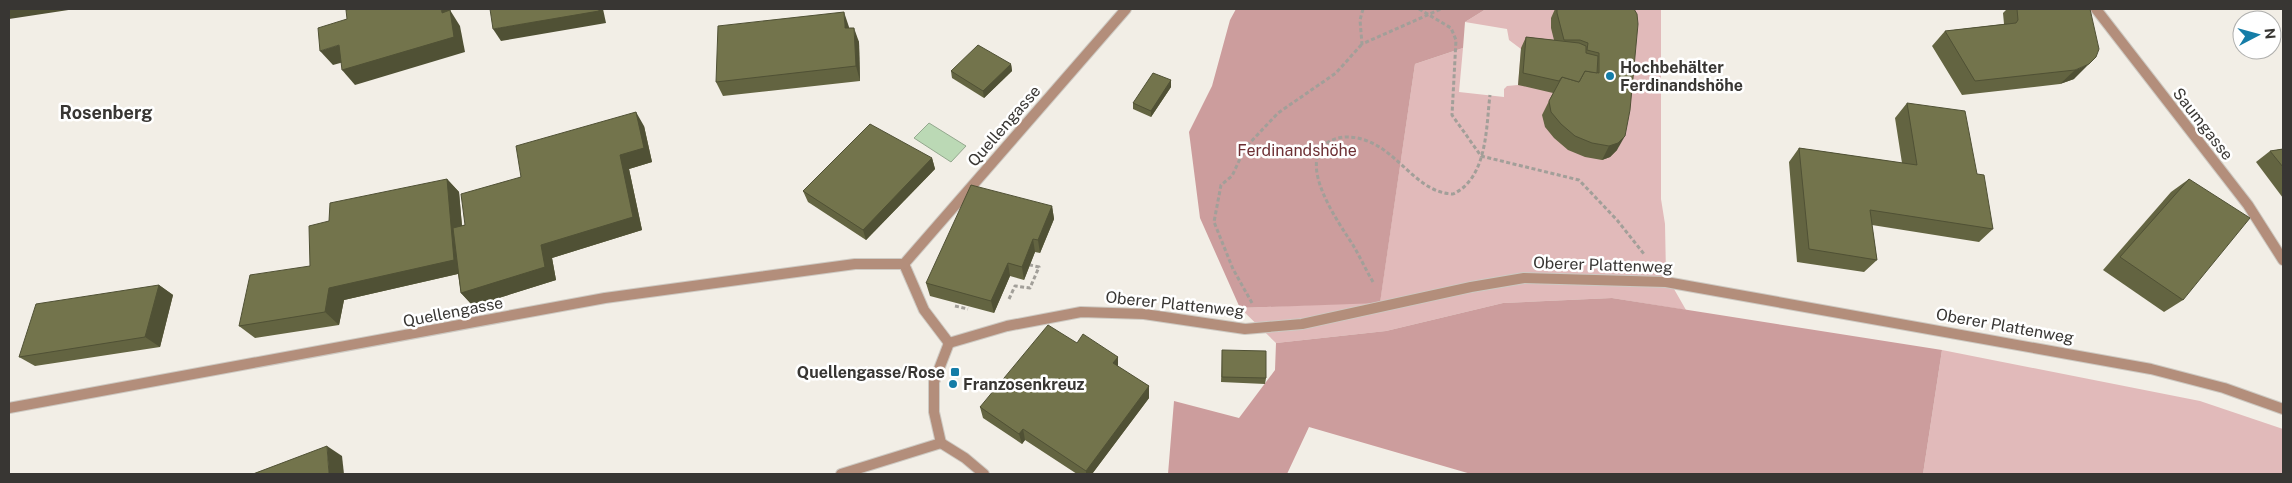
<svg xmlns="http://www.w3.org/2000/svg" width="2292" height="483" font-family="'Public Sans',sans-serif">
	<rect width="100%" height="100%" fill="#f2eee6"/>
	<g fill="#e1baba">
		<polygon points="1486,9 1661,9 1661,199 1665,224 1666,275 1686,310 1612,298 1503,303 1386,331 1276,343 1240,308 1380,302 1415,64 1463,48 1459,92 1504,97 1504,89 1507,86 1518,85 1521,49 1509,40 1507,29 1465,22"/>
		<polygon points="1942,350 2200,401 2283,429 2283,474 1923,474"/>
	</g>
	<g fill="#cc9d9d">
		<polygon points="1236,9 1486,9 1465,22 1463,48 1415,64 1380,303 1240,308 1200,218 1189,132 1212,86 1230,20"/>
		<polygon points="1612,298 1942,350 1923,474 1471,474 1309,427 1287,474 1168,474 1174,401 1239,418 1275,370 1276,343 1386,331 1503,303"/>
	</g>
	<polygon fill="#bbd9b5" stroke="#94a88e" points="929,123 966,146 951,162 914,138"/>
	<g fill="none" stroke-linecap="round" stroke-linejoin="round">
		<g stroke="#cdc9c2" stroke-width="12">
			<g id="street">
				<polyline points="2096,9 2248,205 2283,260"/>
				<polyline points="904,264 1126,9"/>
				<polyline points="904,264 924,310 949,343"/>
				<polyline points="949,343 1007,326 1081,312 1144,314 1245,329 1302,324 1471,287 1524,278 1666,282 2151,369 2224,388 2283,409"/>
				<polyline points="9,408 605,298 855,264 904,264"/>
				<polyline points="941,443 934,412 934,382 949,343"/>
				<polyline points="941,443 965,458 984,474"/>
				<polyline points="841,474 941,443"/>
			</g>
		</g>
		<g stroke="#a29f99" stroke-width="3" stroke-dasharray="4 2.5" stroke-linecap="butt">
			<polyline points="1363,9 1360,20 1362,44 1441,9"/>
			<polyline points="1419,9 1451,28 1456,40 1452,115 1481,156 1579,180 1617,220 1644,254"/>
			<path d="M 1373,282 C 1366,270 1360,257 1353,245 C 1339,223 1294,161 1330,141 C 1344,134 1361,137 1374,144 C 1402,158 1420,193 1453,194 C 1488,178 1486,126 1490,95"/>
			<polyline points="1009,299 1015,286 1030,288 1039,267 1030,265"/>
			<polyline points="1252,303 1233,269 1214,222 1221,185 1232,176 1245,148 1278,113 1336,73 1362,44"/>
			<polyline points="955,306 968,309"/>
		</g>
		<use href="#street" stroke="#b38e7b" stroke-width="10"/>
	</g>
	<g fill="#636441">
		<polygon points="1555,9 1634,9 1617,150 1610,157 1602,160 1585,157 1568,150 1554,138 1545,127 1542,115 1553,93 1518,85 1521,48 1526,37 1554,40 1551,28 1551,18"/>
		<polygon points="2007,9 2087,9 2074,79 2060,84 1962,95 1932,46 1945,31 2004,24 2003,13"/>
		<polygon points="849,28 859,42 860,81 723,96 716,82"/>
		<polygon points="1011,64 1012,71 984,98 952,78 951,71"/>
		<polygon points="1171,80 1171,87 1151,117 1133,109 1133,103"/>
		<polygon points="1907,103 1977,174 1993,229 1979,242 1872,225 1877,260 1864,272 1797,262 1789,162 1799,148 1902,163 1895,118"/>
		<polygon points="644,126 652,162 629,169 642,230 552,258 556,280 473,306 461,293 458,274 344,300 339,325 255,338 239,326 310,266 329,221 447,179 459,192 462,226 465,225 521,177"/>
		<polygon points="2283,149 2283,198 2256,162 2270,151"/>
		<polygon points="932,158 935,169 866,240 808,202 803,191"/>
		<polygon points="2189,179 2183,300 2164,312 2103,270 2171,192"/>
		<polygon points="1052,206 1054,219 1040,253 1035,252 1024,280 1010,276 994,313 930,296 926,283"/>
		<polygon points="159,285 173,295 160,347 35,366 19,357"/>
		<polygon points="1077,343 1118,357 1118,367 1149,386 1149,398 1092,474 1077,474 1025,440 1022,444 983,418 980,407"/>
		<polygon points="1222,350 1266,378 1265,384 1221,382"/>
	</g>
	<g fill="#505135">
		<polygon points="9,9 75,9 9,19"/>
		<polygon points="441,9 453,9 449,10 452,28 442,13"/>
		<polygon points="599,9 603,9 606,23 501,41 493,29"/>
		<polygon points="450,10 460,26 465,52 355,85 342,70"/>
		<polygon points="844,12 849,27 849,43 845,28"/>
		<polygon points="854,28 859,42 860,81 856,66"/>
		<polygon points="339,45 351,60 333,65 320,51"/>
		<polygon points="1011,64 1012,71 984,98 983,91"/>
		<polygon points="2089,64 2074,79 2060,84 2075,70"/>
		<polygon points="1171,80 1171,87 1151,117 1151,111"/>
		<polygon points="636,112 644,126 652,162 629,169 642,230 552,258 556,280 473,306 461,293 541,245 620,155"/>
		<polygon points="1625,136 1617,150 1610,157 1602,160 1609,146"/>
		<polygon points="932,158 935,169 866,240 863,230"/>
		<polygon points="447,179 459,192 466,272 344,300 339,325 325,312 329,288"/>
		<polygon points="1052,206 1054,219 1040,253 1038,240"/>
		<polygon points="1033,239 1035,252 1024,280 1022,267"/>
		<polygon points="1008,263 1010,276 994,313 991,301"/>
		<polygon points="159,285 173,295 160,347 145,337"/>
		<polygon points="1118,357 1118,368 1113,363"/>
		<polygon points="1149,386 1149,398 1092,474 1086,474 1086,471"/>
		<polygon points="1023,429 1025,440 1022,444 1019,434"/>
		<polygon points="327,446 342,456 344,474 329,474"/>
	</g>
	<g fill="#73744c" stroke="#505135">
		<polygon points="350,9 441,9 442,13 450,10 454,37 342,70 339,45 320,51 318,28 347,19 346,10"/>
		<polygon points="490,9 599,9 599,11 493,29"/>
		<polygon points="1557,9 1634,9 1637,14 1638,24 1630,110 1625,136 1618,143 1609,146 1592,143 1575,136 1561,124 1551,112 1549,101 1562,77 1579,82 1585,71 1599,73 1599,53 1587,50 1588,43 1580,40 1564,40 1557,13"/>
		<polygon points="2017,9 2090,9 2099,49 2096,57 2089,64 2075,70 1975,81 1945,31 2016,23 2018,20"/>
		<polygon points="844,12 845,28 854,28 856,66 716,82 718,26"/>
		<polygon points="1526,37 1579,43 1586,46 1586,53 1598,56 1597,73 1585,71 1579,82 1562,77 1559,81 1523,73"/>
		<polygon points="978,45 1011,64 983,91 951,71"/>
		<polygon points="1153,73 1171,80 1151,111 1133,103"/>
		<polygon points="1907,103 1965,111 1977,174 1984,175 1993,229 1870,210 1877,260 1809,249 1799,148 1917,165"/>
		<polygon points="636,112 644,148 620,155 633,217 541,245 545,267 461,293 453,228 465,225 461,194 521,177 516,146"/>
		<polygon points="870,124 932,158 863,230 803,191"/>
		<polygon points="2283,149 2283,167 2270,151"/>
		<polygon points="447,179 454,260 329,288 325,312 239,326 250,275 310,266 309,226 329,221 330,203"/>
		<polygon points="2189,179 2250,218 2183,300 2120,257"/>
		<polygon points="971,185 1052,206 1038,240 1033,239 1022,267 1008,263 991,301 926,283"/>
		<polygon points="159,285 145,337 19,357 36,304"/>
		<polygon points="1048,325 1077,343 1083,334 1118,357 1113,363 1149,386 1086,471 1023,429 1019,434 980,407"/>
		<polygon points="1222,350 1266,351 1266,378 1222,377"/>
		<polygon points="327,446 329,474 253,474"/>
	</g>
	<g fill="#157da7" stroke="#fff" stroke-width="2">
		<circle cx="1610" cy="76" r="5"/>
		<rect x="950" y="367" width="10" height="10" rx="2.5"/>
		<circle cx="953" cy="384" r="5"/>
	</g>
	<g text-anchor="middle" dominant-baseline="central" stroke-width="5" stroke-linejoin="round" paint-order="stroke">
		<g font-size="16" font-weight="bold" fill="#383633" stroke="#fff" text-anchor="start">
			<text x="1620" y="67">Hochbehälter<tspan x="1620" dy="18">Ferdinandshöhe</tspan></text>
			<text x="945" y="372" text-anchor="end">Quellengasse/Rose</text>
			<text x="963" y="384">Franzosenkreuz</text>
		</g>
		<g font-size="16" fill="#383633" stroke="#fff">
			<text transform="translate(2203 124) rotate(52)">Saumgasse</text>
			<text transform="translate(1004 126) rotate(-49)">Quellengasse</text>
			<text transform="translate(1603 265) rotate(2)">Oberer Plattenweg</text>
			<text transform="translate(1175 304) rotate(6)">Oberer Plattenweg</text>
			<text transform="translate(453 312) rotate(-11)">Quellengasse</text>
			<text transform="translate(2005 326) rotate(10)">Oberer Plattenweg</text>
		</g>
		<g font-size="16" fill="#6d3034" stroke="#fff">
			<text x="1297" y="150">Ferdinandshöhe</text>
		</g>
		<g font-size="18" font-weight="bold" fill="#383633" stroke="#fff">
			<text x="106" y="112">Rosenberg</text>
		</g>
	</g>
	<rect width="2292" height="483" fill="none" stroke="#383633" stroke-width="20"/>
	<g transform="translate(2257 35) rotate(84)"><circle r="24" fill="#ffffff" stroke="#afafad"/>
	<path d="M0-4L9 19L0 12L-9 19Z" fill="#157da7"/>
	<text y="-8" font-size="14" font-weight="bold" text-anchor="middle" fill="#383633">N</text>
	</g>
</svg>
